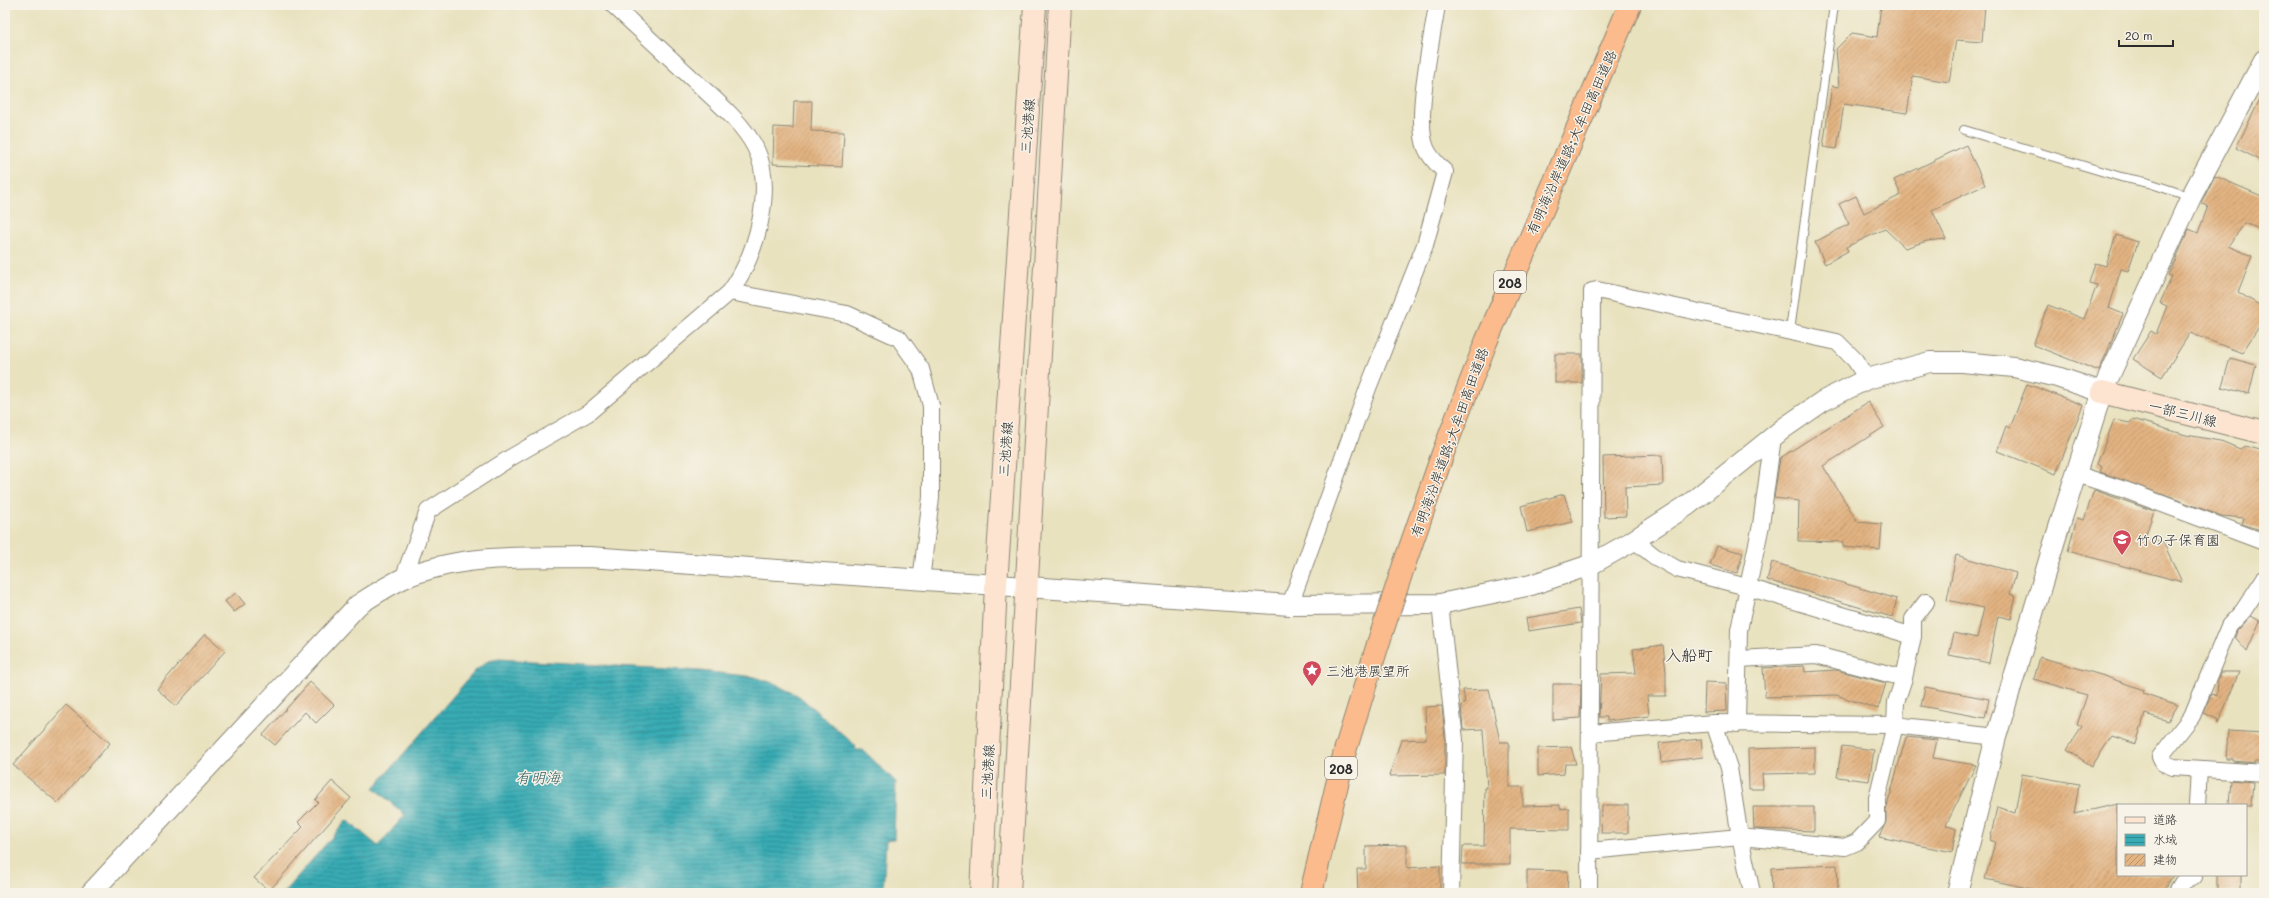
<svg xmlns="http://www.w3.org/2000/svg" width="2269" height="898" font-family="Mali,'Klee One',sans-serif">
	<defs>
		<pattern id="water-rules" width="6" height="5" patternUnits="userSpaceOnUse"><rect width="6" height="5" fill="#39abb4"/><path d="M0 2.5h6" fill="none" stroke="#308b93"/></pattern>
		<pattern id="building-hatch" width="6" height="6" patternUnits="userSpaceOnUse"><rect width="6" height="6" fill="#e3b482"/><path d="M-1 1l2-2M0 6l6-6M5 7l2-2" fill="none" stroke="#b8936b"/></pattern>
	</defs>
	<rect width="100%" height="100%" fill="#f7f3e8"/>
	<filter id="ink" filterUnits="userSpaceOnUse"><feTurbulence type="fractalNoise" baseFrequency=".025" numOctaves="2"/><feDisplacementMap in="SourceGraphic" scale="8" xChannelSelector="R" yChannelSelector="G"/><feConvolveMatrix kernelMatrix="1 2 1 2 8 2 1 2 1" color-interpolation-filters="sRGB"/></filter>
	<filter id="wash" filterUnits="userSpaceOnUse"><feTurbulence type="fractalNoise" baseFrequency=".012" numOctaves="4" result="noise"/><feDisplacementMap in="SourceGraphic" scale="16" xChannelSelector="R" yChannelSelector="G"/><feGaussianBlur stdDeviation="0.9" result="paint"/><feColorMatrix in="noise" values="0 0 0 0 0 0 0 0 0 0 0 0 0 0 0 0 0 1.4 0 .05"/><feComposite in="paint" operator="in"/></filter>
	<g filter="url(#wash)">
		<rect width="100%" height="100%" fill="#e9e2bf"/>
		<polygon fill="url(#water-rules)" stroke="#326b70" points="499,659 701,671 755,677 776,684 799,696 855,745 856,750 863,750 896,782 894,839 886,840 883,893 283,893 347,820 378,846 405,815 374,788 475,671 488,661"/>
		<g id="blocks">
			<g fill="url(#building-hatch)">
				<polygon points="1881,5 1985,5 1982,42 1956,40 1949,82 1913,76 1907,113 1844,104 1837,149 1823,147 1832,86 1839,87 1836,49 1852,33 1877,37"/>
				<polygon points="2264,91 2264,162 2236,148"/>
				<polygon points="794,101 812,101 811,131 844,132 842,167 773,164 774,127 793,128"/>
				<polygon points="1966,145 1985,185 1932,210 1946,239 1927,241 1905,248 1885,229 1846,247 1848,251 1825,264 1815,242 1849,224 1839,204 1856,196 1864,213 1901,195 1894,180"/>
				<polygon points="2215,176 2264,197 2264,231 2245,223 2228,246 2252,256 2238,292 2264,308 2264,319 2242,353 2190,333 2162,377 2133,359 2151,331 2156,334 2167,306 2160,303 2172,276 2169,275 2189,229 2198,233 2208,206 2201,203"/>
				<polygon points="2116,235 2138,242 2128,271 2121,269 2109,308 2123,314 2099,371 2033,345 2048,305 2084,319 2097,285 2089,283 2095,263 2106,266"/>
				<rect x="1555" y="354" width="27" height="29"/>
				<polygon points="2230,358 2256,365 2249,394 2222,387"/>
				<polygon points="2027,384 2083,405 2056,474 1997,451 2006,426 2010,428"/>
				<polygon points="1868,402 1884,427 1823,466 1858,522 1882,524 1880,550 1843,547 1843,542 1798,541 1799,501 1774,498 1780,458"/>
				<polygon points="2133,419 2186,435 2221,441 2240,449 2245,446 2264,451 2264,531 2242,524 2244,518 2222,516 2100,472 2102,467 2097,464 2114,420 2130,423"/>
				<polygon points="1662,455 1663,485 1625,487 1626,516 1604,517 1603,457"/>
				<polygon points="2094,490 2154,511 2145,537 2163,542 2182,582 2068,551 2077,518 2084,520"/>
				<polygon points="1564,494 1573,522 1527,532 1521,506"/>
				<polygon points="1717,546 1743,553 1737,573 1710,565"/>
				<polygon points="1956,555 2016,573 2010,594 2016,596 2011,619 1998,616 1989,663 1949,655 1954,633 1977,638 1984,608 1947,600"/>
				<polygon points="1772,562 1897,599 1892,617 1767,580"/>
				<polygon points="236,593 245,604 234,612 225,601"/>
				<polygon points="1579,609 1581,623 1528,631 1526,618"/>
				<polygon points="2251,616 2260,621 2247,651 2235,637 2237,631"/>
				<polygon points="205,634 225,651 176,706 157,689"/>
				<polygon points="1663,645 1666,672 1666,696 1647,696 1649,716 1607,721 1607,717 1599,717 1601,674 1636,673 1633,649"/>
				<polygon points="2040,657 2101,675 2144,690 2143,693 2178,705 2168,721 2145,714 2136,744 2112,736 2092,766 2067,750 2082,727 2077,725 2087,695 2034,679"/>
				<polygon points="1804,666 1805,672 1836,670 1886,683 1878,709 1836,695 1765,697 1763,668"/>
				<polygon points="2220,672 2239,672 2218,724 2217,719 2203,713 2211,694 2217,696 2218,679"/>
				<polygon points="310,682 334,705 316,723 305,712 275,745 263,735"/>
				<polygon points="1705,682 1726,683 1727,711 1704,712"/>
				<polygon points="1553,684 1581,684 1580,718 1553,720"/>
				<polygon points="1925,687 1989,699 1985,718 1921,706"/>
				<polygon points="1489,689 1500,742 1509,742 1509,787 1523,787 1523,806 1560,805 1560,809 1569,808 1569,830 1510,829 1510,864 1462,864 1463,846 1484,846 1485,788 1487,788 1483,729 1463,730 1461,705 1465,704 1463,690"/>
				<polygon points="66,705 110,743 58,803 13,765"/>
				<polygon points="1442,706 1445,738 1445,775 1389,776 1401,740 1426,739 1425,707"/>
				<polygon points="2228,731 2264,733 2264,761 2255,761 2254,763 2233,761 2233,759 2226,759"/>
				<polygon points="1906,737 1937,740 1933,758 1976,765 1946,825 1956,829 1952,852 1879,837 1886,822 1886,810"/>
				<polygon points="1701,739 1703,757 1661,762 1659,743"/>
				<polygon points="1842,746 1874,750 1869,781 1837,777"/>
				<polygon points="1571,747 1576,764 1565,764 1564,774 1538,776 1538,748"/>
				<polygon points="1815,747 1815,773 1762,774 1763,789 1749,789 1748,749"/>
				<polygon points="2022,774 2079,784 2074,814 2118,804 2118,875 2173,875 2163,893 2051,893 1985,879 1995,842 1990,840 1997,807 2015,813"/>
				<polygon points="2231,780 2253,782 2251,806 2229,805"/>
				<polygon points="332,781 351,798 269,891 254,878 303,827 298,822 318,802 315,800"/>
				<polygon points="1602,805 1628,805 1628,833 1601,833"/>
				<polygon points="1753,807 1814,807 1814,831 1754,829"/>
				<polygon points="1407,845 1407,868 1440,866 1440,893 1358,893 1357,869 1366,869 1366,846"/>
				<polygon points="1837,865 1838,890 1772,893 1771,868"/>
				<polygon points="1527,870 1568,871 1567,893 1527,893"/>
				<rect x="2217" y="875" width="24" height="16"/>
			</g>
		</g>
	</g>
	<g filter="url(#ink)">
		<use href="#blocks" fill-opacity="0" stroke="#8a8675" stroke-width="1"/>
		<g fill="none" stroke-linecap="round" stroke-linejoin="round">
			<g stroke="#8a8675" stroke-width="10">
				<g id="service">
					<polyline points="1964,130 2121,177 2149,183 2191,197"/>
					<polyline points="1790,331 1834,5"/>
				</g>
			</g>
			<g stroke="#8a8675" stroke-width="18">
				<g id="minor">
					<polyline points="730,292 847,314 899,338 921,369 931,406 931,497 921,581"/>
					<polyline points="2076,474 2125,490 2264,542"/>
					<polyline points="1634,540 1654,556 1677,569 1747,587 1913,636"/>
					<path d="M 403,579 L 428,511 L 510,458 L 588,413 L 730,292 C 756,256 776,188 755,147 C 741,121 717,102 696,82 C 668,56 641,31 613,5"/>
					<polyline points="2264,579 2243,611 2229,626 2192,716 2160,757 2163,763 2173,767 2264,773"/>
					<polyline points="1440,604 1455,740 1451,893"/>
					<path d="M 1290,605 L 1368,388 L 1425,245 L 1445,172 C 1438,165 1430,158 1426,148 C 1414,120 1432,38 1437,5"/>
					<polyline points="1739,659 1816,655 1904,678"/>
					<polyline points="1714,723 1729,768 1740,837 1752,893"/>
					<polyline points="1737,724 1739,630 1761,525 1773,437"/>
					<polyline points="1590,733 1714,723 1895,725 1996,737"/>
					<polyline points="2197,805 2199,769"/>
					<polyline points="1589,851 1740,837 1845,847 1857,842 1877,821 1877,798 1895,725 1896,702 1904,678 1913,636 1913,619 1926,602"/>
					<polyline points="1589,893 1592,291 1597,290 1837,342 1855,360 1867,379"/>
					<polyline points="2176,893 2182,883 2194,877"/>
				</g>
			</g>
			<g stroke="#8a8675" stroke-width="22">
				<g id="tertiary">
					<path d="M 91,893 L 358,605 C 372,596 387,586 402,579 C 461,553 527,558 589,557 L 1290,605 L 1440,604 L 1531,585 L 1590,565 L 1631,542 L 1688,505 L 1784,428 L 1823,401 L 1867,379 L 1930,362 L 1962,362 L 2014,367 L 2057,377 L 2102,392"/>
					<polyline points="1957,893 1996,737 2055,540 2102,392 2191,197 2264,60"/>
				</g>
			</g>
			<g stroke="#8a8675" stroke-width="24">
				<g id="secondary">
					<polyline points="2102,392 2264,433"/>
					<polyline points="981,893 996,585 1035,5"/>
					<polyline points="1009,893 1060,5"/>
				</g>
			</g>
			<g stroke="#8a8675" stroke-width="24">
				<g id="motorway">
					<polyline points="1404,565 1443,453 1486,342 1630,5"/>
					<polyline points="1311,893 1345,751 1378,644"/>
				</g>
			</g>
			<use href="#service" stroke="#fff" stroke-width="8"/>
			<use href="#minor" stroke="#fff" stroke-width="16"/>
			<use href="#tertiary" stroke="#fff" stroke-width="20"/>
			<use href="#secondary" stroke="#fde4d1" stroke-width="22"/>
			<use href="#motorway" stroke="#fbbb8c" stroke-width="22"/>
			<g stroke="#8a8675" stroke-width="24" stroke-linecap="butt">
				<polyline id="motorway-bridge" points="1378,644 1404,565"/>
			</g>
			<use href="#motorway-bridge" stroke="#fbbb8c" stroke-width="22"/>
		</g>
	</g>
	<defs>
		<g id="school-pin" transform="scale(1)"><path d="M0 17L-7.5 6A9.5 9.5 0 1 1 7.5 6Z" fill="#d1495b" stroke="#f7f3e8"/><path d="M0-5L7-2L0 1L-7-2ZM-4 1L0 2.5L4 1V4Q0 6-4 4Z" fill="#fff"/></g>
		<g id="sight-pin" transform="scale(1)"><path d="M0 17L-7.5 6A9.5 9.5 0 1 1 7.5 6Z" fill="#d1495b" stroke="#f7f3e8"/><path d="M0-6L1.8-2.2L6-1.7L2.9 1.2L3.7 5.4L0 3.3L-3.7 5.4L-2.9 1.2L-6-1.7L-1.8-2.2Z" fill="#fff"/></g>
	</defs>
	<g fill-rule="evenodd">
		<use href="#school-pin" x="2122" y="539"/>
		<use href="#sight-pin" x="1312" y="670"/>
	</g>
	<g text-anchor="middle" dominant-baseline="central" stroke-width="3" stroke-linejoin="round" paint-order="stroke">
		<g fill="#f7f3e8" stroke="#686764" stroke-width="1">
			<rect x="1494" y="271" width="32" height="22" rx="3"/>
			<rect x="1325" y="757" width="32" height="22" rx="3"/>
		</g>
		<g font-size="13" font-weight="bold" fill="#2b2b2b">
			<text x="1510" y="282">208</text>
			<text x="1341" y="768">208</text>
		</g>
		<g font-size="14" fill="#2b2b2b" stroke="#f7f3e8">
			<text transform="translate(1027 126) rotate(-86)">三池港線</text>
			<text transform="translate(1571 142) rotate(-66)">有明海沿岸道路;大牟田高田道路</text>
			<text transform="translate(2183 413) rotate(14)">一部三川線</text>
			<text transform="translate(1449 442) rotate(-70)">有明海沿岸道路;大牟田高田道路</text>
			<text transform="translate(1005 449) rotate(-86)">三池港線</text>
			<text transform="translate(987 772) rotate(-87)">三池港線</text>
		</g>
		<g font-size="14" fill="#2b2b2b" stroke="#f7f3e8" text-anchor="start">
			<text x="2136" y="539">竹の子保育園</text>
			<text x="1326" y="670">三池港展望所</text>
		</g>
		<g font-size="15" font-style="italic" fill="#315e62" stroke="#f7f3e8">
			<text x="538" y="777">有明海</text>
		</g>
		<g font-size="16" fill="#2b2b2b" stroke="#f7f3e8">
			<text x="1689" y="654">入船町</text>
		</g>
	</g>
	<rect width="2269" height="898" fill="none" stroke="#f7f3e8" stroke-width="20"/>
	<rect x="2117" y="804" width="130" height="72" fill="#f7f3e8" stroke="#a5a39c"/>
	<rect x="2125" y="817" width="20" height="6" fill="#fde4d1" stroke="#a5a39c"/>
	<text x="2153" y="824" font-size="12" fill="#2b2b2b">道路</text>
	<rect x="2125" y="834" width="20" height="12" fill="url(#water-rules)" stroke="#a5a39c"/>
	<text x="2153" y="844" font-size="12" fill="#2b2b2b">水域</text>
	<rect x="2125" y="854" width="20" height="12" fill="url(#building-hatch)" stroke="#a5a39c"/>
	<text x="2153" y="864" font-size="12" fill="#2b2b2b">建物</text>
	<path d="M2119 40v6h54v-6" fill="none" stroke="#2b2b2b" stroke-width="2"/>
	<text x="2125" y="40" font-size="12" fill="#2b2b2b" stroke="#f7f3e8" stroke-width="3" paint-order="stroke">20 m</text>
</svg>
